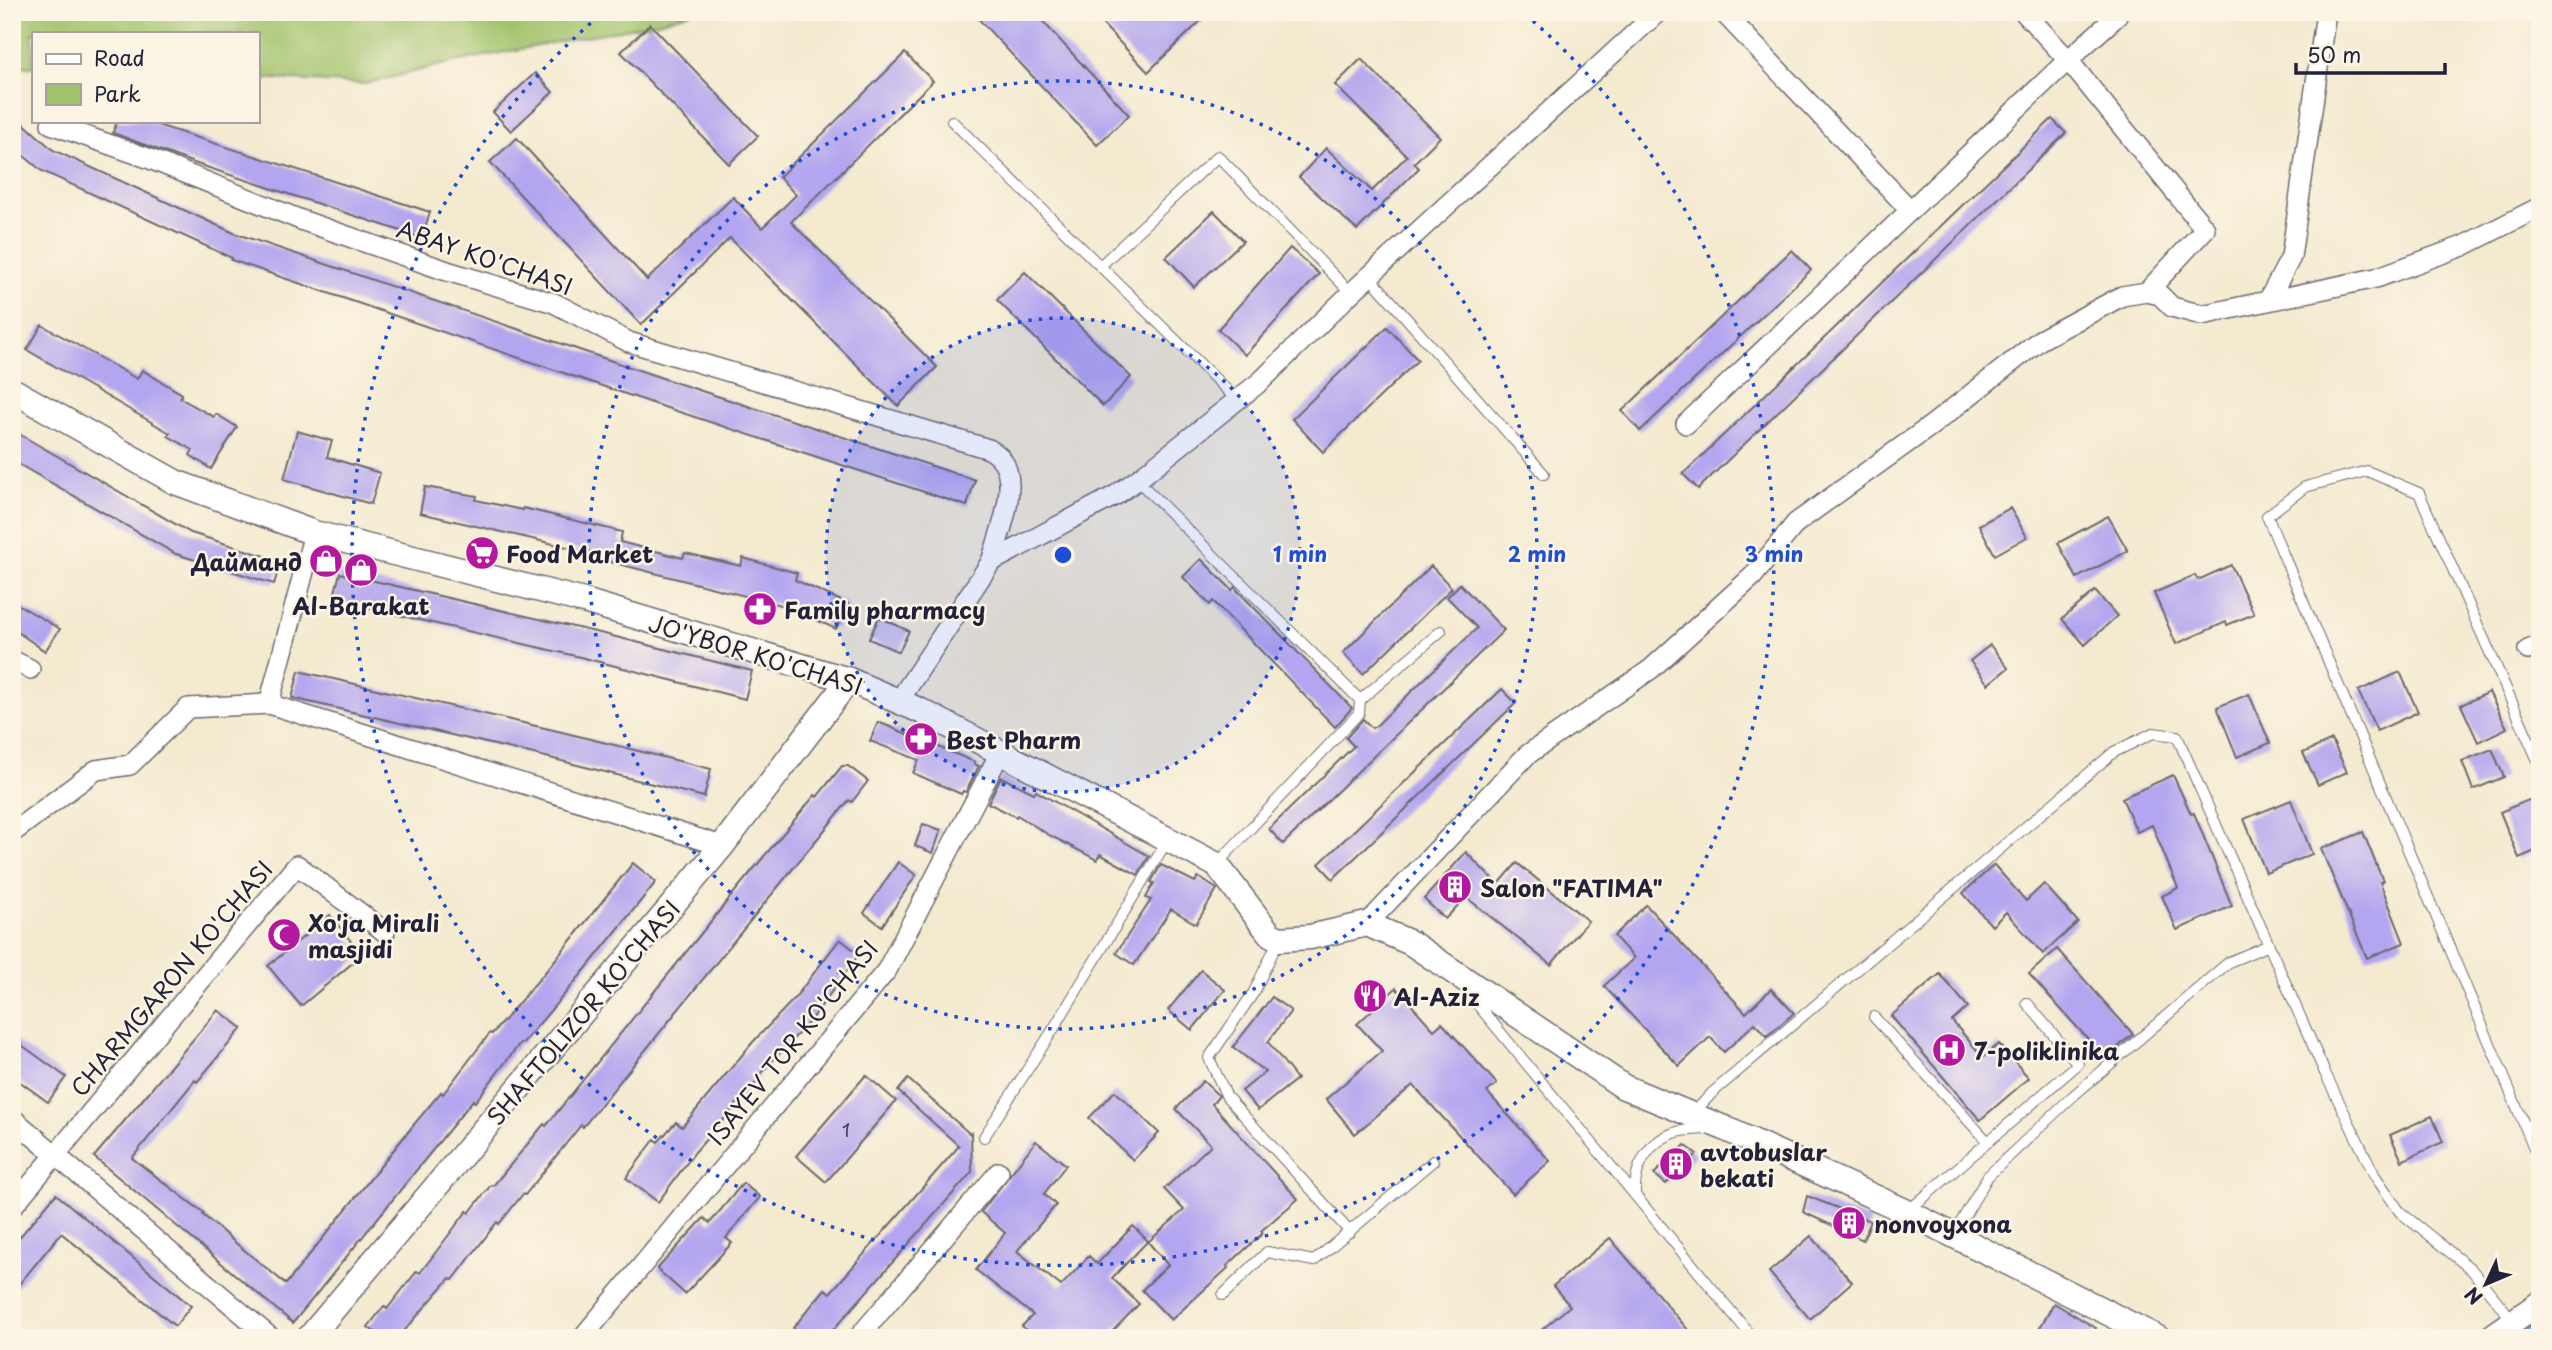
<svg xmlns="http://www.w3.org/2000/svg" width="2552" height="1350" font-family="'Playpen Sans',sans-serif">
	<rect width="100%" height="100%" fill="#fcf5e5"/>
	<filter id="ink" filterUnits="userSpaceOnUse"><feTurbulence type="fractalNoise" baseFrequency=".0143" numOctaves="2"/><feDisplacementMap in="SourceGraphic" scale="14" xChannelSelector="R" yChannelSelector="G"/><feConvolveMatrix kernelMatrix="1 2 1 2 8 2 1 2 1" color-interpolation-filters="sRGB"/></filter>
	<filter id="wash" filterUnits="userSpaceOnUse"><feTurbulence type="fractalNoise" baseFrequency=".00686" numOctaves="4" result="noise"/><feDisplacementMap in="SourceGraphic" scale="28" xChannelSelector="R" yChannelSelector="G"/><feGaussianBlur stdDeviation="1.57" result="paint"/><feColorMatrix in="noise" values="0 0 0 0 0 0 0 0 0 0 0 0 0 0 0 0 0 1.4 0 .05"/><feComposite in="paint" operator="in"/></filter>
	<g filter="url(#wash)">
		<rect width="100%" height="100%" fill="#f4ead0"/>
		<polygon fill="#a2c36c" stroke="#627254" stroke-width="2" points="12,12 693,12 650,24 449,63 365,84 257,78 257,33 33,33 33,67 12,66"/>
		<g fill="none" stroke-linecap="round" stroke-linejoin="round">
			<polyline stroke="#66acdd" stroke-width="21" points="2519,1338 2540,1323"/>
		</g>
		<g id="blocks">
			<g fill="#b3a5ef">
				<polygon points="972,12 1034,12 1129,115 1097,145"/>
				<polygon points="1091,12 1210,12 1148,72"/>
				<polygon points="650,24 758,136 729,164 621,52"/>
				<polygon points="905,53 933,81 791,222 937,367 898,406 730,238 641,325 490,162 517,138 647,280 733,197 762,228 796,195 779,177"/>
				<polygon points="1361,59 1440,137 1414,163 1419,168 1357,230 1299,177 1326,148 1372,191 1407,156 1335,85"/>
				<polygon points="535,73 553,92 511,131 493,112"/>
				<polygon points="12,113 53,150 234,233 671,381 975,480 967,506 664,407 231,260 232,258 42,171 12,146"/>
				<polygon points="2052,119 2066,133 1698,489 1683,474"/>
				<polygon points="117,121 145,121 430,212 422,238 194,163 113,133"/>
				<polygon points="1214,211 1243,241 1194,287 1166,257"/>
				<polygon points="1290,248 1319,274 1245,355 1218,329"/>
				<polygon points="1792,250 1811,270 1640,431 1622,411"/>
				<polygon points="1025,272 1131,377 1103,406 997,300"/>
				<polygon points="42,325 137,379 142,370 182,394 180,398 214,417 216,414 237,427 211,469 190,455 193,450 168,436 170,433 27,350"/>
				<polygon points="1387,327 1418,360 1323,452 1292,419"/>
				<polygon points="12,430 191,533 281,561 274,584 176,554 20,465 12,459"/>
				<polygon points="297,431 332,441 327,457 380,473 371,504 284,479"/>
				<polygon points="425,487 477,496 476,500 522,510 523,508 622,532 620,542 683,558 685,553 741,566 743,558 797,573 795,580 848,604 836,629 785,606 587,556 588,552 420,513"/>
				<polygon points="2010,508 2027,537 1995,555 1979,525"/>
				<polygon points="2108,516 2128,551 2077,578 2058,543"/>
				<polygon points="1201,559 1232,590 1235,587 1237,590 1352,708 1335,727 1213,601 1210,605 1183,577"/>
				<polygon points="2231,565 2254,614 2227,625 2226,622 2176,644 2154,593 2195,575 2198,580"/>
				<polygon points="1431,566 1452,588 1363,674 1343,653"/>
				<polygon points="340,573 604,634 752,671 745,699 580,657 333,600"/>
				<polygon points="1460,584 1504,630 1283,844 1269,829 1354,746 1346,738 1363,719 1372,728 1377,725 1477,628 1447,597"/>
				<polygon points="2095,591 2117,616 2085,645 2062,619"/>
				<polygon points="12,601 60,629 45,651 12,628"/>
				<polygon points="879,617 909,631 899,652 869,639"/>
				<polygon points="1990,645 2008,668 1988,684 1970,661"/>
				<polygon points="299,671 562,732 711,769 704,797 538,755 292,698"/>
				<polygon points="2400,672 2418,712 2377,731 2358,691"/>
				<polygon points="1502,689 1516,703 1333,879 1319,864"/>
				<polygon points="2489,692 2507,728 2478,742 2461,705"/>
				<polygon points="2249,694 2270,743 2237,757 2217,707"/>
				<polygon points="878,722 975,762 974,764 979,766 966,792 963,791 961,794 913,773 919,760 870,741"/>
				<polygon points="2332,740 2347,772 2318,785 2303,753"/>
				<polygon points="2492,749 2504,777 2473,790 2462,761"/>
				<polygon points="842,766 848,766 868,781 852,802 849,800 768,899 583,1127 581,1125 525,1195 523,1194 499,1224 497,1222 453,1280 450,1278 398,1338 382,1338 368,1327 384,1306 387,1309 417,1271 420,1273 467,1211 469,1213 491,1185 493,1186 544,1124 546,1126 737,889 815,795 817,797"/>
				<polygon points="2173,775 2191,814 2194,813 2232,906 2177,930 2162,896 2178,888 2152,825 2137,832 2122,798"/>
				<polygon points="1001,777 1034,793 1036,791 1149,856 1138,875 1100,854 1097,860 1049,835 1017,815 1016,817 988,803"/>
				<polygon points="2531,799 2540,821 2540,849 2519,858 2500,812"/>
				<polygon points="2291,800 2312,854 2266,873 2244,819"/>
				<polygon points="923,824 941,830 933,853 915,846"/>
				<polygon points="2363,832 2383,881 2380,882 2404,943 2367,958 2321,849"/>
				<polygon points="1466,852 1498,885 1517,863 1588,921 1551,965 1466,897 1445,919 1424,899"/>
				<polygon points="898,862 916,875 882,926 864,913"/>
				<polygon points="633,863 656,882 585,970 522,1044 520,1043 475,1102 473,1100 448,1131 293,1323 94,1157 218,1010 242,1028 197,1082 195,1080 132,1158 204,1213 203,1215 238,1245 286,1284 416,1122 441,1092 443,1094 490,1033 492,1034 547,970"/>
				<polygon points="1161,865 1195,882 1198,877 1217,889 1196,924 1171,909 1134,965 1116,953 1151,900 1146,898 1154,883 1151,882"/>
				<polygon points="1994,865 2026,901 2044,884 2078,922 2043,954 2006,912 1992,926 1963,893"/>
				<polygon points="1646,905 1746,1013 1771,989 1794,1013 1767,1036 1755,1023 1724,1052 1710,1037 1679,1066 1604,986 1634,958 1614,936"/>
				<polygon points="330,915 362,955 301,1006 268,966"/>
				<polygon points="840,939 859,954 811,1020 758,1076 760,1078 695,1152 658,1202 626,1178 655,1139 658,1142 676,1122 682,1127 753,1042 794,999"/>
				<polygon points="2057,949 2133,1034 2105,1058 2029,974"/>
				<polygon points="1201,970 1225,990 1192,1030 1168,1010"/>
				<polygon points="1940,974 1968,1007 1952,1021 1983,1057 1999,1044 2029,1078 1980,1120 1891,1016"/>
				<polygon points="1396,988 1434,1030 1442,1023 1497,1084 1487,1092 1550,1161 1513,1194 1413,1085 1355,1134 1326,1099 1382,1051 1357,1024"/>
				<polygon points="1272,997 1291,1011 1268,1042 1297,1079 1258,1110 1242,1091 1265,1072 1233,1047"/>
				<polygon points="12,1038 66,1077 48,1102 12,1076"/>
				<polygon points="866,1075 896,1101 826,1182 796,1156"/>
				<polygon points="908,1079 970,1134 971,1133 972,1172 826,1338 804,1338 793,1328 825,1289 830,1293 959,1146 898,1091"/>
				<polygon points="1203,1081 1219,1096 1212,1104 1298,1199 1261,1231 1263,1233 1227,1266 1228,1268 1171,1320 1142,1290 1168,1265 1148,1242 1184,1210 1164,1189 1211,1145 1176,1109"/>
				<polygon points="1115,1091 1159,1133 1133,1160 1089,1118"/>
				<polygon points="2432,1116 2443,1142 2402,1161 2390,1135"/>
				<polygon points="1036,1141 1066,1165 1044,1194 1056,1205 1017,1251 1061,1286 1089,1256 1097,1264 1133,1226 1148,1241 1112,1278 1139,1304 1106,1338 1035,1338 1022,1326 1033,1315 976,1270 1005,1233 981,1212"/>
				<polygon points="1685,1145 1697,1154 1666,1184 1654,1174"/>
				<polygon points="743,1183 760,1197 726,1238 732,1243 685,1294 657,1269 704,1218 710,1223"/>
				<polygon points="56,1194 191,1306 175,1326 61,1233 12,1293 12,1246"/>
				<polygon points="1807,1196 1871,1221 1863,1240 1803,1212"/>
				<polygon points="1811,1236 1852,1282 1810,1319 1769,1272"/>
				<polygon points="1610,1238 1695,1338 1532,1338 1570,1306 1553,1286"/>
				<polygon points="2054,1303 2096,1328 2090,1338 2034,1338"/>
			</g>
		</g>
	</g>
	<g filter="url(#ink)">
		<use href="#blocks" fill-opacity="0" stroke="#6c686f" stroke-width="2"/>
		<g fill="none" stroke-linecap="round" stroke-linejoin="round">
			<g stroke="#6c686f" stroke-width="12">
				<g id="service">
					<polyline points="952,121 1236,399"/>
					<polyline points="1100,266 1218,156 1351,293"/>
					<polyline points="1369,276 1544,474"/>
					<polyline points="1137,480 1360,700 1441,631"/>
					<polyline points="2540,765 2419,493 2367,471 2305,487 2267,516 2540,1162"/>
					<polyline points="1217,864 1359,713 1360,700"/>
					<polyline points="1279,939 1254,992 1209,1058 1227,1097 1350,1232"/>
					<polyline points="1468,993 1753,1338"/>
					<polyline points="1874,1017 1987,1141"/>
					<polyline points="1692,1115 1712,1093 2114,752 2153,733 2177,736 2325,1073 2375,1176 2400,1212 2471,1269 2513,1321"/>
					<polyline points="984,1137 1051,1033 1167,841"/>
					<path d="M 1635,1193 C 1634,1167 1648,1142 1674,1133 C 1684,1129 1697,1130 1707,1129"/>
					<polyline points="1908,1211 2078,1064 2027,1003"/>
					<polyline points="1954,1234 1988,1176 2073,1096 2229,962 2269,945"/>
					<polyline points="1223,1295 1267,1252 1314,1261 1433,1161"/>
				</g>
			</g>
			<g stroke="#6c686f" stroke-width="22">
				<g id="minor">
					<polyline points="1723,12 1910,210"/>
					<polyline points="2024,12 2068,60 2205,229 2147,292"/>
					<path d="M 51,124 L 145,157 L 301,220 L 447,271 L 554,303 L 629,342 L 989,449 C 994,452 999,455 1002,460 C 1020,484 999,535 991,562"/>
					<polyline points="2269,299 2291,257 2326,12"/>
					<polyline points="1686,424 2068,60 2117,16"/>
					<polyline points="314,533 269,704 722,846"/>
					<polyline points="2528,650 2540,645"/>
					<polyline points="12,660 30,669"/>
					<polyline points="898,702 991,562 1116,495 1137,480 1261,381 1351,293 1658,12"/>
					<polyline points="12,833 96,770 130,765 188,708 269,704"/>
					<polyline points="1367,924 1527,755 1651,669 1753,576 1796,523 1932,425 2040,340 2122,296 2147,292 2160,295 2172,307 2202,315 2376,278 2463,246 2540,207"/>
					<polyline points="12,1118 271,1338"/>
					<polyline points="12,1207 297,865 385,932"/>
					<polyline points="582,1338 887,970 1001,751"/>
					<polyline points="858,1338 999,1172"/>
				</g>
			</g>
			<g stroke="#6c686f" stroke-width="27">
				<g id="tertiary">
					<polyline points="12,390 175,482 314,533 584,601 849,680 921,711 1217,865 1263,925 1270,934 1279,939 1310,937 1367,924 1411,943 1624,1087 1724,1128 1907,1212 2158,1338"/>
					<polyline points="309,1338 722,846 849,680"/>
					<polyline points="2490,1338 2540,1303"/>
				</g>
			</g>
			<use href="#service" stroke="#fff" stroke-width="10"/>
			<use href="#minor" stroke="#fff" stroke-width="19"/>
			<use href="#tertiary" stroke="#fff" stroke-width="24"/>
		</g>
	</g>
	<circle cx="1063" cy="555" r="237" fill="#1d4ed8" fill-opacity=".12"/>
	<g fill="none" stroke="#1d4ed8" stroke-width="3.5" stroke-dasharray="3.5 7">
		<circle cx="1063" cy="555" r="237"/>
		<circle cx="1063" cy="555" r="474"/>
		<path d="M1525 14A711 711 0 1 1 601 14"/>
	</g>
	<defs>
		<g id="supermarket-disc" transform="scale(1.75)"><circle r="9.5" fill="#b5179e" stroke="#fcf5e5"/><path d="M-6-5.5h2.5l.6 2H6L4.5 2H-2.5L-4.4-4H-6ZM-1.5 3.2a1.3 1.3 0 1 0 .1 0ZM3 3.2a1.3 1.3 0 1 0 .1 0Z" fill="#fff"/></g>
		<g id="shop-disc" transform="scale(1.75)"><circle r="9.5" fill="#b5179e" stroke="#fcf5e5"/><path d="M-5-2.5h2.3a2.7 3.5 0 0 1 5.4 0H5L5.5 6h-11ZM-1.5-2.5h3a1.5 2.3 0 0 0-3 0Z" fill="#fff"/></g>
		<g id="pharmacy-disc" transform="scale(1.75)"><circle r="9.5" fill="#b5179e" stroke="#fcf5e5"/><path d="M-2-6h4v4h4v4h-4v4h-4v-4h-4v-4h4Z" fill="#fff"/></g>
		<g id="building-disc" transform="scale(1.75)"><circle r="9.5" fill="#b5179e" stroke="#fcf5e5"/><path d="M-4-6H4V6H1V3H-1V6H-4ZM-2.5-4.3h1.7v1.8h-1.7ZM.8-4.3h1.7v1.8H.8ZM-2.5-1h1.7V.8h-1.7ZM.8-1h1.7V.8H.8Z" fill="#fff"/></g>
		<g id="mosque-disc" transform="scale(1.75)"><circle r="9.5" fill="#b5179e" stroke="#fcf5e5"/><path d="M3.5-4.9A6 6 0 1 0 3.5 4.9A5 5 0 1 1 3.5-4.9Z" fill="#fff"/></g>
		<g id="restaurant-disc" transform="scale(1.75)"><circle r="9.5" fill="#b5179e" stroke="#fcf5e5"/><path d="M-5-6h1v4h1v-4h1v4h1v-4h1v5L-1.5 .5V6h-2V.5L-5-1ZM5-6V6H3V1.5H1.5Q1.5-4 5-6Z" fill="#fff"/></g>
		<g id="hospital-disc" transform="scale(1.75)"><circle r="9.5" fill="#b5179e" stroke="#fcf5e5"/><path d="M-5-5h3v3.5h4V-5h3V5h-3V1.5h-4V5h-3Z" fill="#fff"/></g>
	</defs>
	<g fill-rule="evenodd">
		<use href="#supermarket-disc" x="482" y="553"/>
		<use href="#shop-disc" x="326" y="561"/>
		<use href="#shop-disc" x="361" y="570"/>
		<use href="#pharmacy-disc" x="760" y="609"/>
		<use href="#pharmacy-disc" x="921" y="739"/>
		<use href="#building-disc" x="1455" y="887"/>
		<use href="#mosque-disc" x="284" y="935"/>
		<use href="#restaurant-disc" x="1370" y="996"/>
		<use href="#hospital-disc" x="1949" y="1050"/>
		<use href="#building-disc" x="1676" y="1164"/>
		<use href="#building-disc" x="1849" y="1223"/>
	</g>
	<g text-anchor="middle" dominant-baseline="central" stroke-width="5" stroke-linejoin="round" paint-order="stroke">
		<g font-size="19" fill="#464368">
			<text x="846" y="1129">1</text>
		</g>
		<g font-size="23" fill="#22223b" stroke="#fcf5e5">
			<text transform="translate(485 257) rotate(19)">ABAY KO'CHASI</text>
			<text transform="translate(756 654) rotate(17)">JO'YBOR KO'CHASI</text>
			<text transform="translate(171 978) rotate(-50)">CHARMGARON KO'CHASI</text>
			<text transform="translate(583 1012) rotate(-50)">SHAFTOLIZOR KO'CHASI</text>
			<text transform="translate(792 1042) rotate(-51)">ISAYEV TOR KO'CHASI</text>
		</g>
		<g font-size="23" font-weight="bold" fill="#22223b" stroke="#fcf5e5" text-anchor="start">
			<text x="506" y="553">Food Market</text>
			<text x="302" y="561" text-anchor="end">Дайманд</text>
			<text x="361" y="605" text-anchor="middle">Al-Barakat</text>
			<text x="784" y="609">Family pharmacy</text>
			<text x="946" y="739">Best Pharm</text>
			<text x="1480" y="887">Salon "FATIMA"</text>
			<text x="308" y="922">Xo'ja Mirali<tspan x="308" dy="26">masjidi</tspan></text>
			<text x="1394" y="996">Al-Aziz</text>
			<text x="1974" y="1050">7-poliklinika</text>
			<text x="1700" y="1151">avtobuslar<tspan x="1700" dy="26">bekati</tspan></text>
			<text x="1874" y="1223">nonvoyxona</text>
		</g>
	</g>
	<circle cx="1063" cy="555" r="10" fill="#1d4ed8" stroke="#fcf5e5" stroke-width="3.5"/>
	<g font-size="21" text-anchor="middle" font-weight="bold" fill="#1d4ed8" stroke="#fcf5e5" stroke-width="5" stroke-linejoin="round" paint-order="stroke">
		<text x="1300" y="562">1 min</text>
		<text x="1537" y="562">2 min</text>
		<text x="1774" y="562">3 min</text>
	</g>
	<rect width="2552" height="1350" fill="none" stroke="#fcf5e5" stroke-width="42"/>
	<rect x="32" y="32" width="228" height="91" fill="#fcf5e5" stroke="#a5a1a1" stroke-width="2"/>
	<rect x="46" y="54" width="35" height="10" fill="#ffffff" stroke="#a5a1a1" stroke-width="2"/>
	<text x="94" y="66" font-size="21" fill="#22223b">Road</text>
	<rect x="46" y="84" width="35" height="21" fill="#a2c36c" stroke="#a5a1a1" stroke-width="2"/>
	<text x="94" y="102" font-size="21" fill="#22223b">Park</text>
	<g transform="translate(2486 1284) rotate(226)" stroke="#fcf5e5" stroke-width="5" paint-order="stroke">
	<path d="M0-5L12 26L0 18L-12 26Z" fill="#22223b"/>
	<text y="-10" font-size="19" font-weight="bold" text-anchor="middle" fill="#22223b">N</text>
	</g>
	<path d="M2296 63v10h149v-10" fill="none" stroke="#22223b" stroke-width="3.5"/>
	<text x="2307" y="63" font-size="21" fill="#22223b" stroke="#fcf5e5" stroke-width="5" paint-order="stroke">50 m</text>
</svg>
